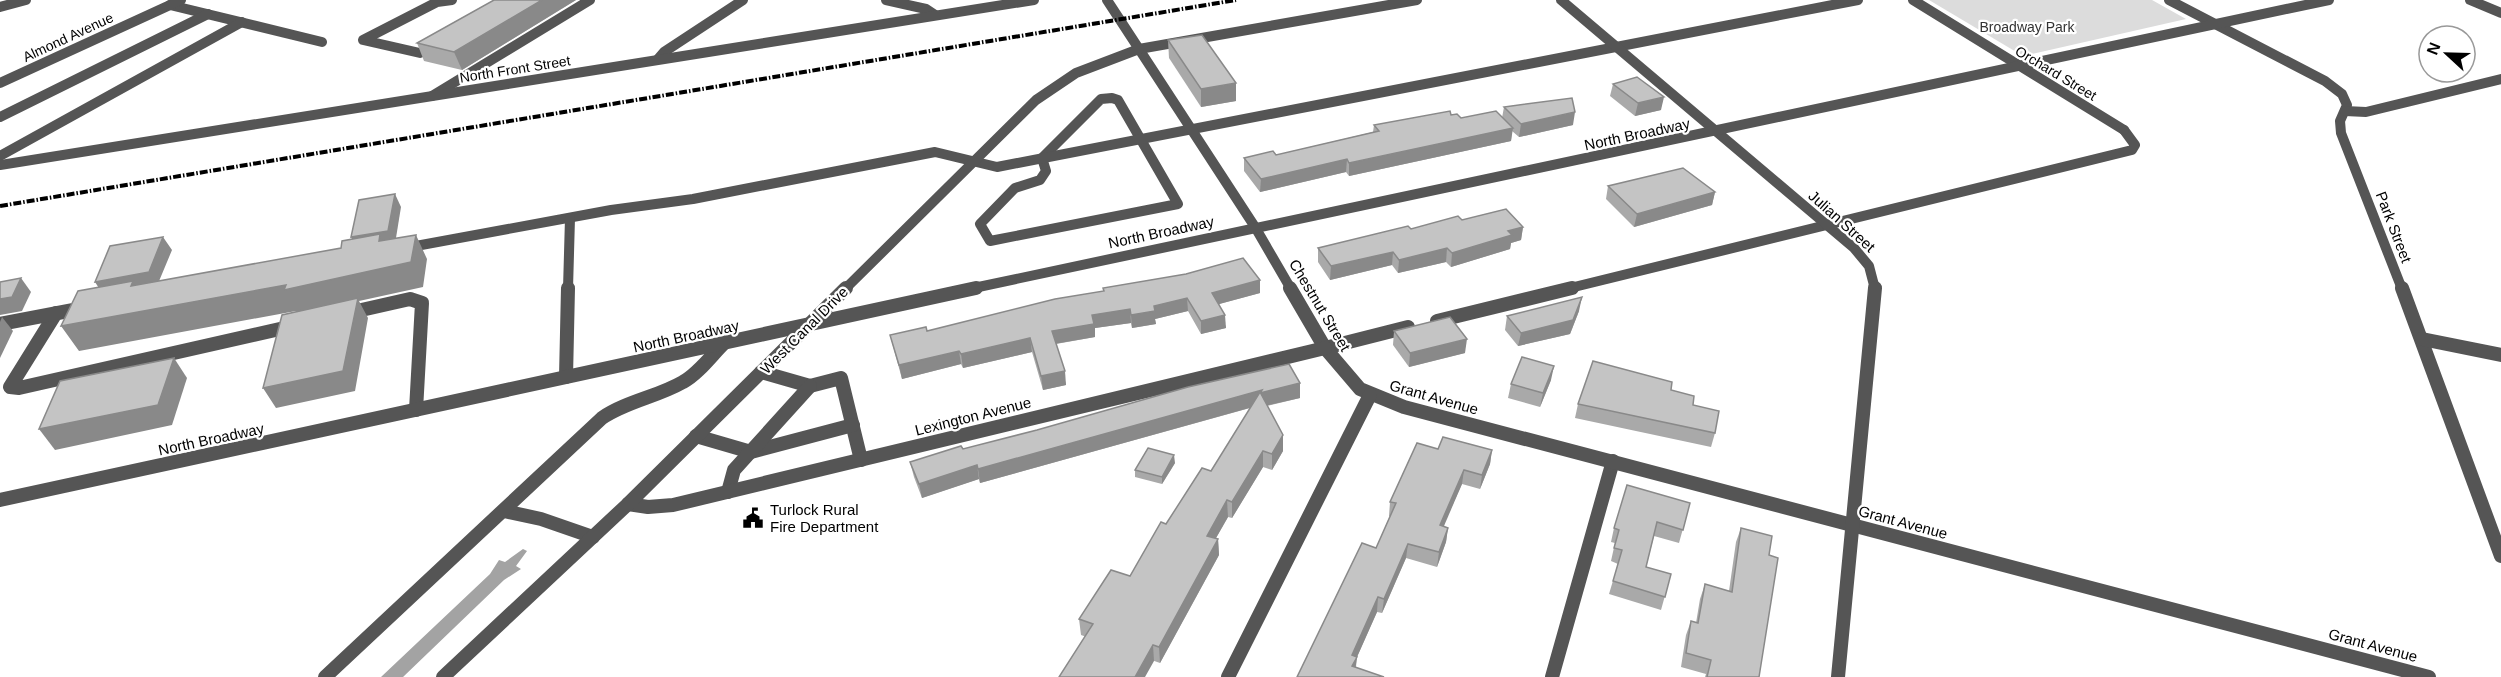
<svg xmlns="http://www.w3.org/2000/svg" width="2501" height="677" font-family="Helvetica,sans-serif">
	<rect width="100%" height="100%" fill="#fff"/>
	<polygon fill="#dcdcdc" points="1929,0 2152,0 2186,19 2023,56"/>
	<polygon fill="#a3a3a3" points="523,549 527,551 516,566 521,569 504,580 403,677 381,677 490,574 499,560 505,562"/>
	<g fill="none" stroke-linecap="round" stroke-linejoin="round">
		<g stroke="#555" stroke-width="10">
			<polyline points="170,5 322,42"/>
			<polyline points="0,7 26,0"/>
			<polyline points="434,45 420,53 363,40 437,2 452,0"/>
			<polyline points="432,96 590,0"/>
			<polygon points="1112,98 1118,100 1178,204 990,241 980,224 1015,188 1040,180 1046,171 1042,158 1101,99"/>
			<polyline points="0,117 208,14"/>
			<polyline points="0,156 242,22"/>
			<polyline points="405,248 611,210 693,199 935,152 997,167 1858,0"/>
			<polyline points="568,289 570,218"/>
			<polyline points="1566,289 2132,150 2135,145 2124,130"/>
		</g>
		<g stroke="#555" stroke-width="14">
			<polyline points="56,313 10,387 19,388 293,326"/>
			<polyline points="348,313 410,299 422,303 416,410"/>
			<polyline points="1437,321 1572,288"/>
			<polyline points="0,324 84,308"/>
			<polyline points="1325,348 1408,327"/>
			<polyline points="761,372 810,386 841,378 861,460"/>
			<polyline points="566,377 568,288"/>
			<polyline points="696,436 751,452 853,425"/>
			<polyline points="728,492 734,470 810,386"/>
			<polyline points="504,511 541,519 593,537"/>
			<path d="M 325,677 L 602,418 C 627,401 657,397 683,382 C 698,374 712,355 724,343"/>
			<polyline points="1552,677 1613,461"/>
		</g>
		<g stroke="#555" stroke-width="10">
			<polyline points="886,0 926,9 935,15"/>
			<polyline points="1561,0 1854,248 1869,266 1875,289"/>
			<polyline points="1913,0 2124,130"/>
			<polyline points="2169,0 2325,81 2342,94 2347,105 2340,121 2341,133 2402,289"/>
			<polyline points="2470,0 2501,13"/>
			<polyline points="1139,49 1255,227 1291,289"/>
			<polyline points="1139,49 1417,0"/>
			<polyline points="658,59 664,52 743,0"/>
			<polyline points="0,83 181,0"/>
			<polyline points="2345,111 2366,112 2501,79"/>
			<polyline points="0,165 1034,0"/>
			<polyline points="969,289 2329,0"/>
		</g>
		<g stroke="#555" stroke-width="14">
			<polyline points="1290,288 1325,348 1360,389 1404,407 2429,677"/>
			<polyline points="2402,288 2501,556"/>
			<polyline points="2422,339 2501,355"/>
			<polyline points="0,500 976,288"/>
			<polyline points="628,504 648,507 673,505 1325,348"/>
			<polyline points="1228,677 1370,395"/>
			<polyline points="1838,677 1875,288"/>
		</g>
		<polyline stroke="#555" stroke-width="10" points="845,289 1036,100 1076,73 1139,49 1107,0"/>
		<polyline stroke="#555" stroke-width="14" points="443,677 628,504 846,288"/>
		<polyline stroke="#000" stroke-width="4" stroke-dasharray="8 2 1.5 2" stroke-linecap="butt" points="0,206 1236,0"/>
	</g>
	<g fill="#a9a9a9">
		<polygon points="494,0 576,0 462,70 424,61 417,43"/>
		<polygon points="1168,40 1236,101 1201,107 1169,58"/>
		<polygon points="1613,84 1661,110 1635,116 1610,96"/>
		<polygon points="1504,107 1573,125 1519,137 1512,131 1511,141 1349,176 1346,172 1260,192 1244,171 1244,158 1276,155 1373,132 1374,125 1451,115 1461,118 1502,118"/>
		<polygon points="1608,186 1715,192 1712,205 1634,227 1606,199"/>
		<polygon points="1462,220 1523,227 1521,240 1511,243 1510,249 1451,267 1446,262 1398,273 1392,265 1330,280 1318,262 1318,248"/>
		<polygon points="1260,280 1260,293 1219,304 1226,328 1201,334 1188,311 1155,319 1156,324 1132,328 1131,323 1095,328 1095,337 1056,344 1066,385 1043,390 1032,352 963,368 961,364 902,379 890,335 927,331"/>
		<polygon points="1579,311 1570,334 1518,346 1505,330 1507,316"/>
		<polygon points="1394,331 1465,353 1409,367 1393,345"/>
		<polygon points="1551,380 1540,407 1508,398 1511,384"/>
		<polygon points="1300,383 1300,398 1267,406 1283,435 1283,451 1272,470 1263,467 1232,518 1228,517 1216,538 1218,539 1219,555 1160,663 1081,635 1079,619 1130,576 1166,524 1211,471 1250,408 980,483 979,479 922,498 914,477 910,462 963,449"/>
		<polygon points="1671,390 1693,405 1715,433 1711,447 1575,418 1578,404"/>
		<polygon points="1438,449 1492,450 1490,464 1480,489 1462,484 1443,526 1448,528 1446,542 1437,567 1406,558 1382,613 1377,612 1357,657 1356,667 1297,677 1376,548 1390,516 1389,516 1390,502"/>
		<polygon points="1175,463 1162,484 1135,477 1135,470"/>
		<polygon points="1690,503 1679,543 1654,536 1646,567 1671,574 1661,610 1609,594 1618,564 1611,561 1615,543 1611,542 1614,528"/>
		<polygon points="1741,528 1759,677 1705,677 1706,674 1681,667 1686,635 1691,621 1696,623 1700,599 1705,584 1729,591 1736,542"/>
	</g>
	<g fill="#898989">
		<polygon points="542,0 576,0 462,70 454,52"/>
		<polygon points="1236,83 1236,101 1201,107 1201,89"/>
		<polygon points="1664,97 1661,110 1635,116 1638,103"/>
		<polygon points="1575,112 1573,125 1519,137 1521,124"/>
		<polygon points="1513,128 1511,141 1349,176 1349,163"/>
		<polygon points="1347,159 1346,172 1260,192 1261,179"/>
		<polygon points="1715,192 1712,205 1634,227 1637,214"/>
		<polygon points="395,194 401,207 395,244 358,251 351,237"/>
		<polygon points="1523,227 1521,240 1511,243 1510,249 1451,267 1452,253 1508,231"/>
		<polygon points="416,235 427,259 423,287 359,301 368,318 355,391 276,408 263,388 298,315 296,311 79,351 61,326 104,296 95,282 163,237 172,250 157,286 286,285"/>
		<polygon points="1447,248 1446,262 1398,273 1399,260"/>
		<polygon points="1393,252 1392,265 1330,280 1331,266"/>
		<polygon points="21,278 31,292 22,311 0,315 0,299"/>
		<polygon points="1260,280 1260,293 1212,306 1212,293"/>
		<polygon points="1582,297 1579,311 1570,334 1518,346 1521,333"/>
		<polygon points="1187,298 1188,311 1155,319 1156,324 1132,328 1131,315 1154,306"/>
		<polygon points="1130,309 1131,323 1095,328 1095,337 1054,344 1052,331 1092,315"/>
		<polygon points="1225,315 1226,328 1201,334 1201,321"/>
		<polygon points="2,317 13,331 0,358 0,322"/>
		<polygon points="1030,338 1032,352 963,368 961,354"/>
		<polygon points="1467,339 1465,353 1409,367 1410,353"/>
		<polygon points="959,351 961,364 902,379 899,365"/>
		<polygon points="174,358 187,378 172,425 55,450 39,429"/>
		<polygon points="1554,366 1551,380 1540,407 1543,393"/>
		<polygon points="1065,371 1066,385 1043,390 1041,376"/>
		<polygon points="1300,383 1300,398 1260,407 1260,405 980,483 978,469 1262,390"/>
		<polygon points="1283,435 1283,451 1272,470 1272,454"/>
		<polygon points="1492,450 1490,464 1480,489 1482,475"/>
		<polygon points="1263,451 1263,467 1232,518 1232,502"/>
		<polygon points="1174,455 1175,463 1162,484 1162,477"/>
		<polygon points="977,465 979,479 922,498 919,484"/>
		<polygon points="1464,470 1462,484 1438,540 1440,525"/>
		<polygon points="1227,500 1228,517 1208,552 1207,536"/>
		<polygon points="1448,528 1446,542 1437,567 1439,552"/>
		<polygon points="1218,539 1219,555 1160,663 1159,647"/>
		<polygon points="1408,544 1406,558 1382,613 1384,599"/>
		<polygon points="1378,597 1377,612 1357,657 1355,671 1353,677 1352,655"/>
		<polygon points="1153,645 1154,661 1145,677 1135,677"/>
	</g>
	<g fill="#c4c4c4" stroke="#898989" stroke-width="1.5">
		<polygon points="494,0 542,0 454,52 417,43"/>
		<polygon points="1202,35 1236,83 1201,89 1168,40"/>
		<polygon points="1637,77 1664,97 1638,103 1613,84"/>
		<polygon points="1572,98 1575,112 1521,124 1504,107"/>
		<polygon points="1450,111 1451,115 1457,114 1461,118 1496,111 1513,128 1349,163 1347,159 1261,179 1244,158 1273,151 1276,155 1379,131 1374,125"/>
		<polygon points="1683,168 1715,192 1637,214 1608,186"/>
		<polygon points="395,194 388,231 351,237 359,200"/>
		<polygon points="1506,209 1523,227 1508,231 1512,235 1452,253 1447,248 1399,260 1393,252 1331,266 1318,248 1408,226 1411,229 1458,216 1462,220"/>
		<polygon points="380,234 379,241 416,235 411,262 284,290 286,285 61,326 78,291 133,281 131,286 341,248 342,241"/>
		<polygon points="163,237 149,272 95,282 110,246"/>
		<polygon points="1243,258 1260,280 1212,293 1225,315 1201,321 1187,298 1154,306 1155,311 1131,315 1130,309 1092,315 1094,324 1052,331 1065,371 1041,376 1030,338 961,354 959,351 899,365 890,335 926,327 927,331 1055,299 1104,291 1103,288 1186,274"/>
		<polygon points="21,278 12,297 0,299 0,282"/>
		<polygon points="1582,297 1573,320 1521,333 1507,316"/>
		<polygon points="358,298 343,371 263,388 282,315"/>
		<polygon points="1450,317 1467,339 1410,353 1394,331"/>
		<polygon points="1522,357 1554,366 1543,393 1511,384"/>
		<polygon points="174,358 158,405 39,429 60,381"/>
		<polygon points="1593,361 1672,382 1671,390 1694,396 1693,405 1719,411 1715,433 1578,404"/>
		<polygon points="1289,364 1300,383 1260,393 1262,390 978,469 977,465 919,484 910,462 961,446 963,449 1037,430 1188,387"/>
		<polygon points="1260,392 1283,435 1272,454 1263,451 1232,502 1227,500 1207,536 1218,539 1159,647 1153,645 1135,677 1059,677 1093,624 1079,619 1111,570 1130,576 1161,522 1166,524 1202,468 1211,471"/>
		<polygon points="1443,437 1492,450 1482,475 1464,470 1440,525 1448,528 1439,552 1408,544 1384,599 1378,597 1352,655 1357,657 1352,666 1384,677 1297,677 1362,543 1376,548 1396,503 1390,502 1417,443 1438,449"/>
		<polygon points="1148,448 1174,455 1162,477 1135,470"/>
		<polygon points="1627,485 1690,503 1683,530 1657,522 1646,567 1671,574 1665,597 1613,581 1622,550 1614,548 1619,530 1614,528"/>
		<polygon points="1741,528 1772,536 1769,555 1778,558 1759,677 1707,677 1711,660 1686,653 1691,621 1698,623 1705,584 1732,592"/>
	</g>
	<defs>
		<g id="civic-bare" transform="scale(1.62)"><path d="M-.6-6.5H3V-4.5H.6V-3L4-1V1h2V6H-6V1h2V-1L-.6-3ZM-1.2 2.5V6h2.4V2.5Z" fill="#000" stroke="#fff" stroke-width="2.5" paint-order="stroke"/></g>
	</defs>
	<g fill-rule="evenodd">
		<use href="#civic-bare" x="753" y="518"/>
	</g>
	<g text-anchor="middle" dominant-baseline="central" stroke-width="4.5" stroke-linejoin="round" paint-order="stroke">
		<g font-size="14" fill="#333" stroke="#fff">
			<text x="2027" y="27">Broadway Park</text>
		</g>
		<g font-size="14" fill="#000" stroke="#fff">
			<text transform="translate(68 37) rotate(-25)">Almond Avenue</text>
			<text transform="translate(515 69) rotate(-9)">North Front Street</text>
			<text transform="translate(2056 73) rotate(31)">Orchard Street</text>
		</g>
		<g font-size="15" fill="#000" stroke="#fff">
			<text transform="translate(1637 134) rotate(-12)">North Broadway</text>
			<text transform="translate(1842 221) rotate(42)">Julian Street</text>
			<text transform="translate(2394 227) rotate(69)">Park Street</text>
			<text transform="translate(1161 232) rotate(-12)">North Broadway</text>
			<text transform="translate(1320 305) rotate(59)">Chestnut Street</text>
			<text transform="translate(804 330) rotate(-45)">West Canal Drive</text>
			<text transform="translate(686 336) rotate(-12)">North Broadway</text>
			<text transform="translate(1434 397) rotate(16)">Grant Avenue</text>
			<text transform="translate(973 416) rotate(-14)">Lexington Avenue</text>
			<text transform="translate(211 439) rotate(-12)">North Broadway</text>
			<text transform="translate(1903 522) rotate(15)">Grant Avenue</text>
			<text transform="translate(2373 645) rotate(15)">Grant Avenue</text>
		</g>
		<g font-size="15" fill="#000" stroke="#fff" text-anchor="start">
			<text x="770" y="509">Turlock Rural<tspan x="770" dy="17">Fire Department</tspan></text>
		</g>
	</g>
	<g transform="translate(2447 54) rotate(292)"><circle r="28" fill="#ffffff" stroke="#999999" stroke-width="1.5"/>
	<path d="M0-4.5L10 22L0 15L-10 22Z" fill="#000000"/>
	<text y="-9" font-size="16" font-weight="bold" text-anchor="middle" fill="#000000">N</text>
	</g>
</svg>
